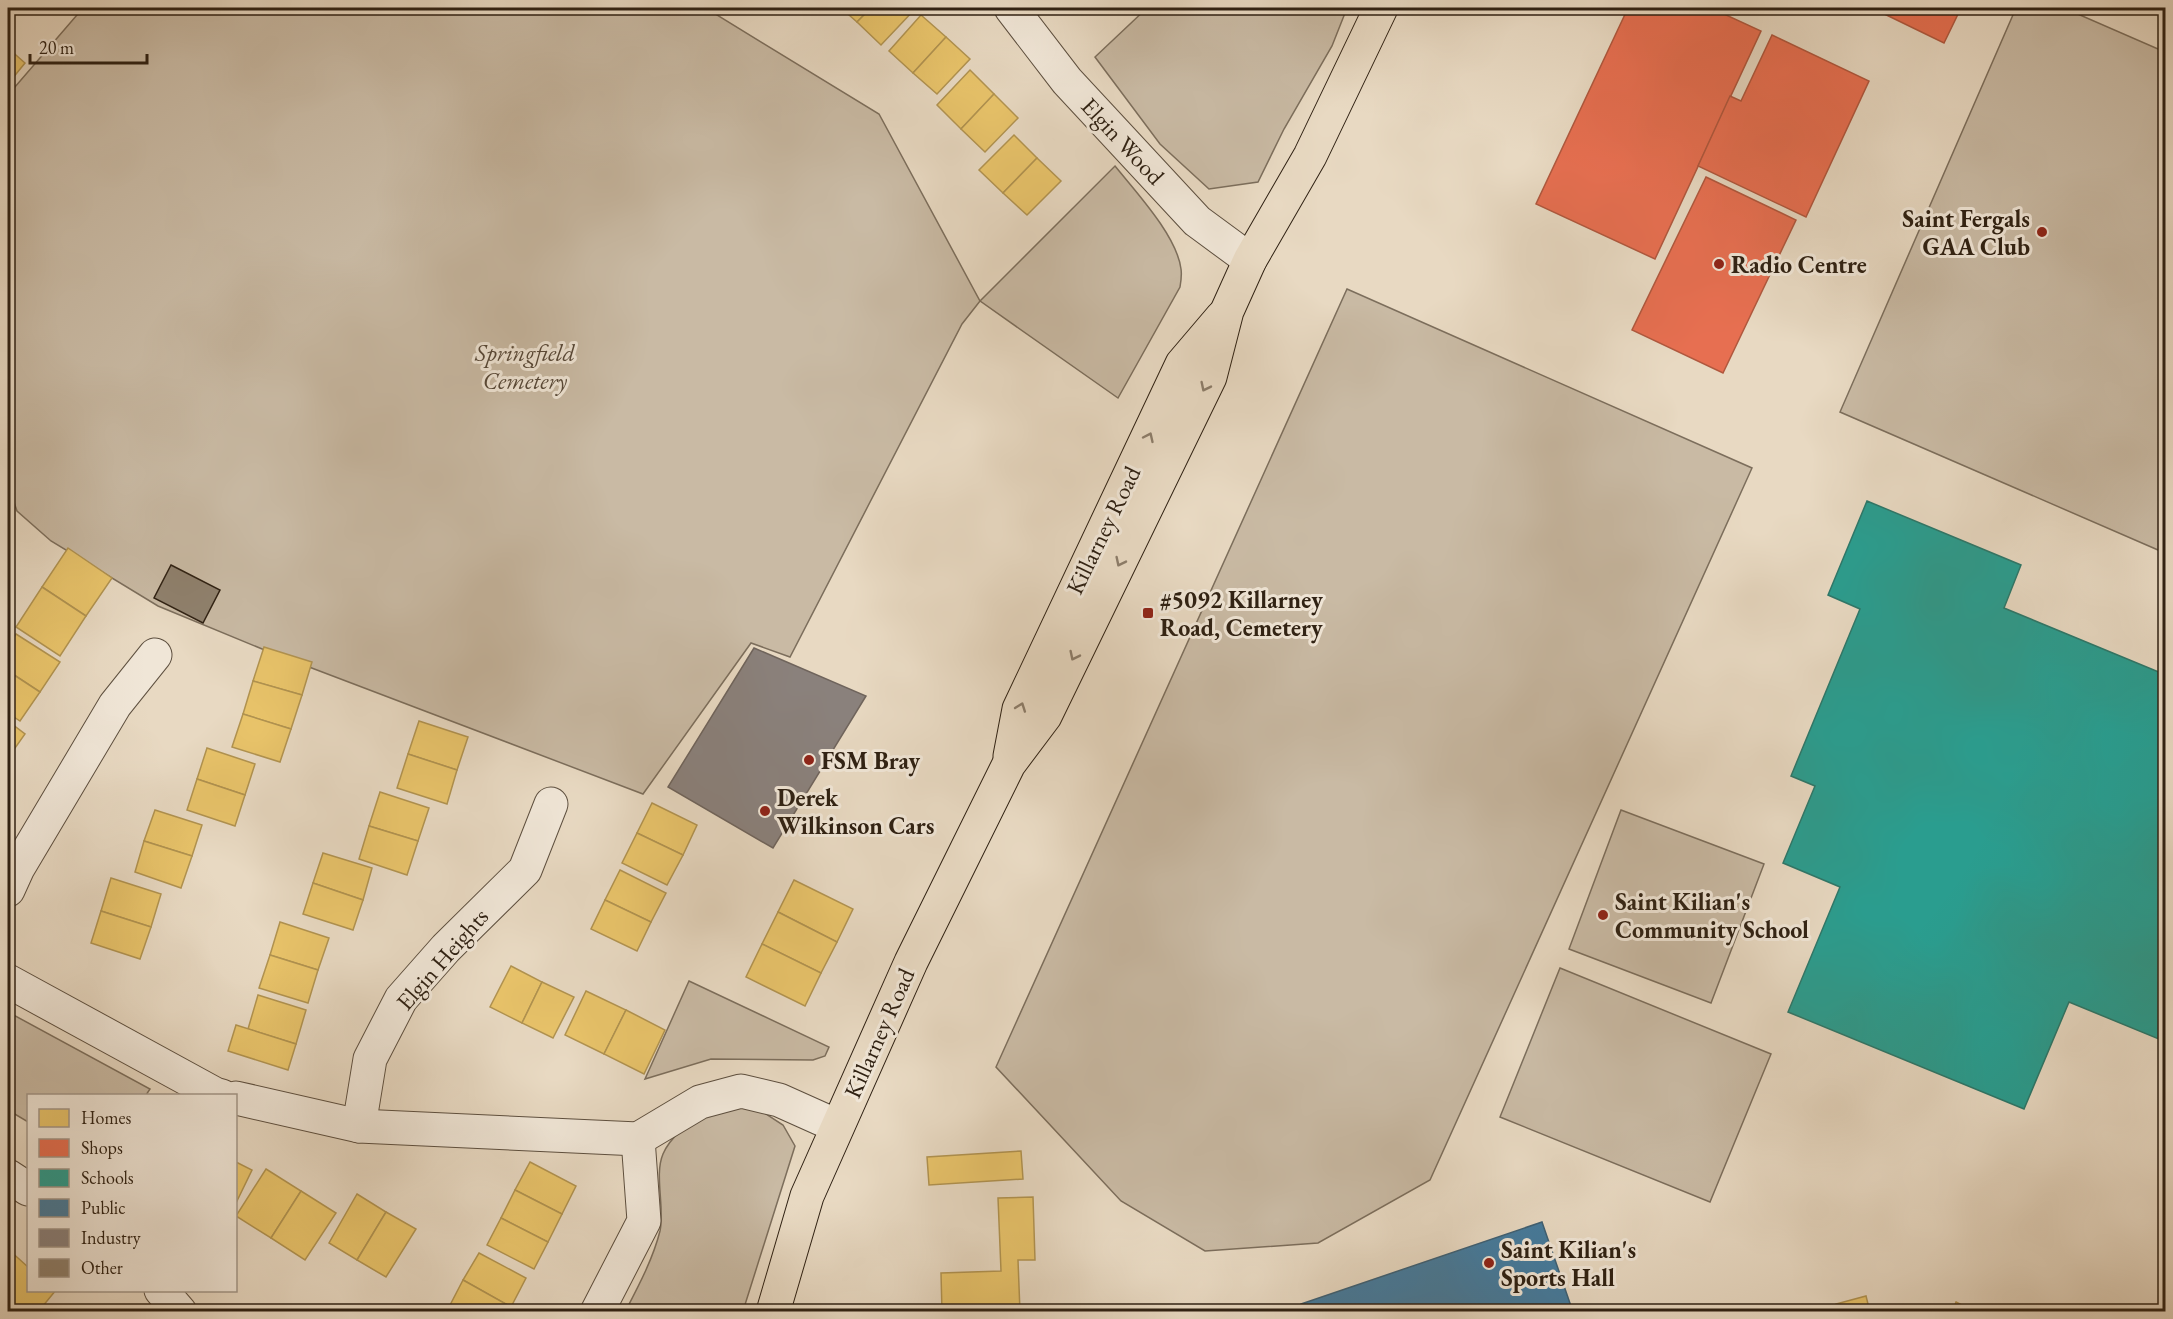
<svg xmlns="http://www.w3.org/2000/svg" width="2173" height="1319" font-family="'EB Garamond',serif">
	<rect width="100%" height="100%" fill="#e8d9c2"/>
	<filter id="stains"><feTurbulence type="fractalNoise" baseFrequency=".00333" numOctaves="4"/><feColorMatrix values="0 0 0 0 .2 0 0 0 0 .09 0 0 0 0 .02 0 0 0 .5 -.17"/></filter>
	<radialGradient id="worn" r=".72"><stop offset=".6" stop-color="#630" stop-opacity="0"/><stop offset="1" stop-color="#630" stop-opacity=".3"/></radialGradient>
	<g fill="#c9baa4" stroke="#7c6e5c" stroke-width="1.5">
		<path d="M 83,8 L 713,8 L 712,12 L 879,114 L 980,301 L 1115,166 C 1136,192 1177,236 1181,269 C 1182,275 1181,281 1180,287 L 1118,398 L 980,301 L 962,324 L 790,657 L 751,643 L 643,794 L 267,651 L 158,606 L 51,541 L 17,511 L 8,485 L 8,95 Z"/>
		<polygon points="1147,8 1347,8 1332,46 1284,129 1258,182 1209,189 1160,144 1095,57"/>
		<polygon points="2016,8 2064,8 2165,52 2165,553 1840,412"/>
		<polygon points="1347,289 1752,468 1430,1180 1318,1243 1205,1251 1121,1201 996,1067"/>
		<polygon points="1621,810 1764,864 1711,1003 1569,949"/>
		<polygon points="1560,968 1771,1054 1710,1202 1500,1117"/>
		<polygon points="689,981 829,1047 825,1056 813,1060 711,1059 645,1079"/>
		<polygon points="8,1012 150,1089 146,1095 28,1096 28,1122 8,1110"/>
		<path d="M 716,1104 L 760,1110 L 783,1125 L 795,1146 L 743,1311 L 625,1312 C 638,1287 653,1259 660,1231 C 665,1208 654,1175 663,1154 C 673,1131 698,1118 716,1104 Z"/>
	</g>
	<g fill="#e9c46a" stroke="#b19350" stroke-width="1.5">
		<polygon points="841,8 871,8 857,22"/>
		<polygon points="871,8 916,8 881,45 857,22"/>
		<polygon points="921,15 946,37 913,73 889,51"/>
		<polygon points="946,37 970,59 937,94 913,73"/>
		<polygon points="8,48 25,63 8,84"/>
		<polygon points="970,70 994,94 961,129 937,105"/>
		<polygon points="994,94 1018,118 985,152 961,129"/>
		<polygon points="1014,135 1037,158 1003,193 979,170"/>
		<polygon points="1037,158 1061,181 1027,215 1003,193"/>
		<polygon points="68,548 112,578 86,616 42,587"/>
		<polygon points="42,587 86,616 60,656 16,627"/>
		<polygon points="16,634 60,662 40,692 8,671 8,648"/>
		<polygon points="264,647 312,662 302,695 253,681"/>
		<polygon points="8,671 40,692 20,721 8,713"/>
		<polygon points="253,681 302,695 291,729 243,714"/>
		<polygon points="243,714 291,729 280,762 232,747"/>
		<polygon points="8,721 25,734 8,758"/>
		<polygon points="419,721 468,737 457,770 408,754"/>
		<polygon points="207,748 255,764 245,795 197,779"/>
		<polygon points="408,754 457,770 447,804 397,788"/>
		<polygon points="197,779 245,795 235,826 187,810"/>
		<polygon points="380,792 429,808 418,841 369,826"/>
		<polygon points="652,803 697,825 683,855 637,833"/>
		<polygon points="155,810 202,825 192,856 144,841"/>
		<polygon points="369,826 418,841 407,875 359,859"/>
		<polygon points="637,833 683,855 667,885 622,863"/>
		<polygon points="144,841 192,856 181,888 135,872"/>
		<polygon points="323,853 372,868 363,900 313,883"/>
		<polygon points="620,870 666,893 651,922 605,900"/>
		<polygon points="111,878 161,894 151,927 101,911"/>
		<polygon points="794,880 853,909 837,942 778,912"/>
		<polygon points="313,883 363,900 353,930 303,914"/>
		<polygon points="605,900 651,922 637,951 591,929"/>
		<polygon points="101,911 151,927 140,959 91,943"/>
		<polygon points="778,912 837,942 821,973 762,944"/>
		<polygon points="280,922 329,938 318,970 270,955"/>
		<polygon points="762,944 821,973 805,1006 746,977"/>
		<polygon points="270,955 318,970 308,1003 259,988"/>
		<polygon points="511,966 542,982 522,1023 490,1007"/>
		<polygon points="542,982 574,997 553,1038 522,1023"/>
		<polygon points="586,991 626,1010 604,1054 565,1035"/>
		<polygon points="258,995 306,1010 296,1044 248,1029"/>
		<polygon points="626,1010 665,1030 644,1074 604,1054"/>
		<polygon points="236,1025 296,1044 288,1070 228,1051"/>
		<polygon points="1021,1151 1023,1179 929,1185 927,1157"/>
		<polygon points="236,1162 252,1170 236,1203"/>
		<polygon points="530,1162 576,1186 562,1214 515,1190"/>
		<polygon points="266,1169 301,1191 271,1238 236,1216"/>
		<polygon points="515,1190 562,1214 548,1242 501,1218"/>
		<polygon points="301,1191 336,1213 305,1260 271,1238"/>
		<polygon points="357,1194 386,1212 357,1260 329,1243"/>
		<polygon points="1033,1197 1035,1260 1018,1260 1020,1312 942,1312 941,1273 1001,1271 998,1198"/>
		<polygon points="386,1212 416,1229 386,1277 357,1260"/>
		<polygon points="501,1218 548,1242 534,1269 487,1245"/>
		<polygon points="8,1249 28,1267 28,1290 56,1290 38,1312 17,1312 8,1304"/>
		<polygon points="479,1253 526,1278 511,1307 463,1280"/>
		<polygon points="463,1280 511,1307 508,1312 452,1312 448,1309"/>
		<polygon points="1866,1296 1870,1312 1838,1312 1836,1304"/>
		<polygon points="1956,1302 1975,1312 1952,1312"/>
	</g>
	<g fill="#e76f51" stroke="#b0583e" stroke-width="1.5">
		<polygon points="1628,8 1711,8 1761,31 1655,259 1536,204"/>
		<polygon points="1872,8 1961,8 1944,43"/>
		<polygon points="1772,35 1869,81 1806,217 1698,166 1730,96 1741,101"/>
		<polygon points="1706,177 1796,220 1723,373 1632,330"/>
	</g>
	<polygon fill="#2a9d8f" stroke="#2c786a" stroke-width="1.5" points="1867,501 2021,565 2004,608 2166,675 2166,1042 2069,1002 2024,1109 1788,1012 1840,887 1783,863 1815,786 1791,776 1860,609 1828,595"/>
	<polygon fill="#457b9d" stroke="#3e6074" stroke-width="1.5" points="1542,1222 1573,1312 1303,1312 1301,1304"/>
	<polygon fill="#8a817c" stroke="#6f645c" stroke-width="1.5" points="754,648 866,696 773,848 668,787"/>
	<polygon fill="#8f816e" stroke="#2f2113" stroke-width="1.5" points="171,565 220,590 203,623 154,598"/>
	<g fill="none" stroke-linecap="round" stroke-linejoin="round">
		<g stroke="#5d4f3f" stroke-width="35">
			<g id="minor">
				<polyline points="1011,8 1067,81 1197,221 1250,260"/>
				<polyline points="8,890 18,868 115,705 155,655"/>
				<polyline points="8,981 215,1094 222,1096"/>
				<polyline points="236,1098 359,1126 638,1139 700,1102 741,1091 779,1100 837,1126"/>
				<polyline points="359,1126 370,1059 401,999 446,948 525,870 551,804"/>
				<polyline points="8,1176 28,1189"/>
				<polyline points="161,1290 180,1312"/>
				<polyline points="597,1312 644,1221 638,1139"/>
			</g>
		</g>
		<g stroke="#2f2113" stroke-width="35">
			<g id="major">
				<polyline points="1010,756 1019,709 1182,364 1222,317"/>
				<polyline points="773,1312 807,1196 911,962 1009,764 1045,716 1210,377 1227,311 1250,260 1310,156 1381,8"/>
			</g>
		</g>
		<use href="#minor" stroke="#f0e6d7" stroke-width="33"/>
		<use href="#major" stroke="#e8d9c2" stroke-width="33"/>
	</g>
	<defs><path id="oneway-chevron" d="M-2-3.5L2.5 0L-2 3.5" fill="none" stroke-width="1.6" stroke-linecap="round" stroke-linejoin="round" transform="scale(1.5)"/></defs>
	<g stroke="#8c7d6a">
		<use href="#oneway-chevron" transform="translate(1205 387) rotate(116)"/>
		<use href="#oneway-chevron" transform="translate(1149 437) rotate(-65)"/>
		<use href="#oneway-chevron" transform="translate(1120 562) rotate(116)"/>
		<use href="#oneway-chevron" transform="translate(1074 656) rotate(116)"/>
		<use href="#oneway-chevron" transform="translate(1021 707) rotate(-70)"/>
	</g>
	<g fill="#8f2418" stroke="#f0e6d7" stroke-width="2">
		<circle cx="2042" cy="232" r="6"/>
		<circle cx="1719" cy="264" r="6"/>
		<rect x="1142" y="607" width="12" height="12" rx="3"/>
		<circle cx="809" cy="760" r="6"/>
		<circle cx="765" cy="811" r="6"/>
		<circle cx="1603" cy="915" r="6"/>
		<circle cx="1489" cy="1263" r="6"/>
	</g>
	<g text-anchor="middle" dominant-baseline="central" stroke-width="6" stroke-linejoin="round" paint-order="stroke">
		<g font-size="24" fill="#2f2113" stroke="#f0e6d7">
			<text transform="translate(1123 141) rotate(47)">Elgin Wood</text>
			<text transform="translate(1103 530) rotate(-64)">Killarney Road</text>
			<text transform="translate(442 959) rotate(-49)">Elgin Heights</text>
			<text transform="translate(879 1033) rotate(-66)">Killarney Road</text>
		</g>
		<g font-size="24" font-weight="bold" fill="#2f2113" stroke="#f0e6d7" text-anchor="start">
			<text x="2030" y="218" text-anchor="end">Saint Fergals<tspan x="2030" dy="28">GAA Club</tspan></text>
			<text x="1731" y="264">Radio Centre</text>
			<text x="1160" y="599">#5092 Killarney<tspan x="1160" dy="28">Road, Cemetery</tspan></text>
			<text x="821" y="760">FSM Bray</text>
			<text x="777" y="797">Derek<tspan x="777" dy="28">Wilkinson Cars</tspan></text>
			<text x="1615" y="901">Saint Kilian's<tspan x="1615" dy="28">Community School</tspan></text>
			<text x="1501" y="1249">Saint Kilian's<tspan x="1501" dy="28">Sports Hall</tspan></text>
		</g>
		<g font-size="24" font-style="italic" fill="#564737" stroke="#f0e6d7">
			<text x="525" y="352">Springfield<tspan x="525" dy="28">Cemetery</tspan></text>
		</g>
	</g>
	<rect width="2173" height="1319" fill="none" stroke="#e8d9c2" stroke-width="30"/>
	<rect x="9" y="9" width="2155" height="1301" fill="none" stroke="#2f2113" stroke-width="3"/>
	<rect x="15" y="15" width="2143" height="1289" fill="none" stroke="#2f2113" stroke-width="1.5"/>
	<rect x="27" y="1094" width="210" height="198" fill="#f0e6d7" stroke="#a39789" stroke-width="1.5"/>
	<rect x="39" y="1109" width="30" height="18" fill="#e9c46a" stroke="#a39789" stroke-width="1.5"/>
	<text x="81" y="1124" font-size="18" fill="#2f2113">Homes</text>
	<rect x="39" y="1139" width="30" height="18" fill="#e76f51" stroke="#a39789" stroke-width="1.5"/>
	<text x="81" y="1154" font-size="18" fill="#2f2113">Shops</text>
	<rect x="39" y="1169" width="30" height="18" fill="#2a9d8f" stroke="#a39789" stroke-width="1.5"/>
	<text x="81" y="1184" font-size="18" fill="#2f2113">Schools</text>
	<rect x="39" y="1199" width="30" height="18" fill="#457b9d" stroke="#a39789" stroke-width="1.5"/>
	<text x="81" y="1214" font-size="18" fill="#2f2113">Public</text>
	<rect x="39" y="1229" width="30" height="18" fill="#8a817c" stroke="#a39789" stroke-width="1.5"/>
	<text x="81" y="1244" font-size="18" fill="#2f2113">Industry</text>
	<rect x="39" y="1259" width="30" height="18" fill="#8f816e" stroke="#a39789" stroke-width="1.5"/>
	<text x="81" y="1274" font-size="18" fill="#2f2113">Other</text>
	<path d="M30 54v9h117v-9" fill="none" stroke="#2f2113" stroke-width="3"/>
	<text x="39" y="54" font-size="18" fill="#2f2113" stroke="#f0e6d7" stroke-width="4.5" paint-order="stroke">20 m</text>
	<rect width="100%" height="100%" filter="url(#stains)"/>
	<rect width="100%" height="100%" fill="url(#worn)"/>
</svg>
